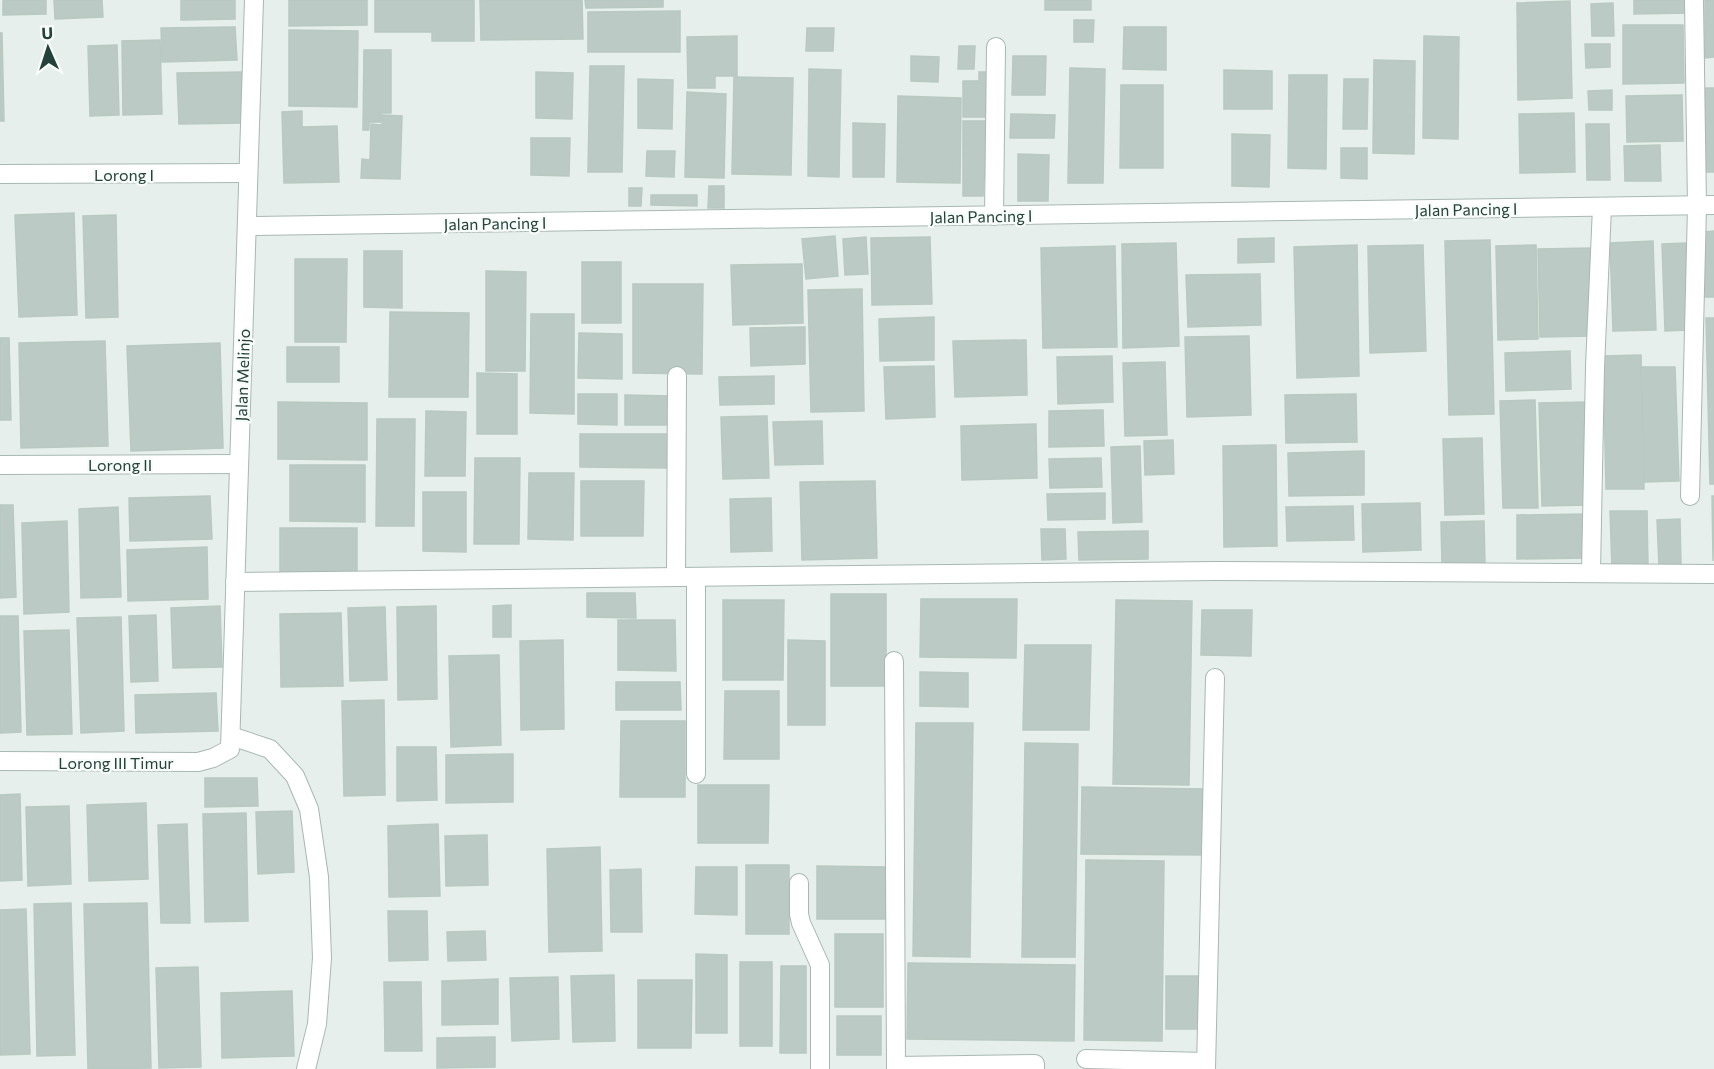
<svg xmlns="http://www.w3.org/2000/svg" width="1714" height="1069" font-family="Commissioner,sans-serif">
	<rect width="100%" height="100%" fill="#e6efeb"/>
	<g fill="#bbcac4" stroke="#b8c9c2" stroke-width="1.5">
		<polygon points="3,0 46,0 46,14 3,15"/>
		<polygon points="54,0 102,0 103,17 55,19"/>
		<polygon points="181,0 235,0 235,19 181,20"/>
		<polygon points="289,0 367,0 367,25 289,26"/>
		<polygon points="375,0 474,0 474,41 432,41 432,32 375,32"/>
		<polygon points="480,0 582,0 583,39 481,40"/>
		<polygon points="585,0 663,0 663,7 586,8"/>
		<rect x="1045" y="0" width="46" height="10"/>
		<polygon points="1634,0 1689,0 1690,13 1634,14"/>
		<polygon points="1705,0 1714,0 1714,57 1705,58"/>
		<polygon points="1570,1 1572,98 1518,100 1517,3"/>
		<polygon points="1613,3 1614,36 1592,36 1591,4"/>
		<polygon points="680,11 680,52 588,52 588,12"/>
		<polygon points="1074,20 1094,20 1093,42 1074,42"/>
		<polygon points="1623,25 1683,25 1684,83 1623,84"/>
		<polygon points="235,27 237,60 162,62 161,28"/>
		<polygon points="1124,27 1166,27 1166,70 1123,69"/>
		<polygon points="807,28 834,28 833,51 806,51"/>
		<polygon points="289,30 358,31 357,107 289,106"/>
		<polygon points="0,33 2,33 4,121 0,121"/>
		<polygon points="737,36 737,76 715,76 715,88 688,88 687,37"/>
		<polygon points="1424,36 1459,37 1458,139 1423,138"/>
		<polygon points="160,40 162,114 123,115 122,41"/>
		<polygon points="1585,44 1610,44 1610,67 1586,68"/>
		<polygon points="117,45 119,115 90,116 88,46"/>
		<polygon points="959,46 975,46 974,69 958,69"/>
		<polygon points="364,50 391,50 391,113 381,113 381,122 369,122 369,130 363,130"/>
		<polygon points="911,56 939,57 938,82 911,81"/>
		<polygon points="1013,56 1046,56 1045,95 1012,95"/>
		<polygon points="1374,60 1415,61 1414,154 1373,153"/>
		<polygon points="590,66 624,66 622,172 588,172"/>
		<polygon points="1070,68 1105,69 1103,183 1068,183"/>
		<polygon points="809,69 841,70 839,177 808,176"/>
		<polygon points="1224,70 1272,71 1272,109 1224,109"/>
		<polygon points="244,72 245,123 179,124 177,73"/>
		<polygon points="536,72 573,73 572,119 536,118"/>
		<polygon points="979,72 994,72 994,117 963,117 963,81 979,81"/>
		<polygon points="1289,75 1327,75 1326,169 1288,168"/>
		<polygon points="734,77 793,78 791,175 732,174"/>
		<polygon points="638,79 673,80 672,129 638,128"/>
		<polygon points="1344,79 1368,79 1367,129 1343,129"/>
		<polygon points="1121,85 1163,85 1163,168 1120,168"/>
		<polygon points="1702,88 1714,88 1714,172 1703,172"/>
		<polygon points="1612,90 1612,110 1589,110 1588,91"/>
		<polygon points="687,92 726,94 724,178 685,177"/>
		<polygon points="1682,95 1683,141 1627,142 1626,96"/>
		<polygon points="898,96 961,98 960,183 897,182"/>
		<polygon points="302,111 302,127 337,126 339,182 284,183 282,112"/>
		<polygon points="1574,113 1575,172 1520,173 1519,114"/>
		<polygon points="1011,114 1055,115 1054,138 1010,138"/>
		<polygon points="382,115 402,116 400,179 361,178 362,159 370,160 371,124 382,125"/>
		<polygon points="963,121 994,121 993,178 984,178 983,196 963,196"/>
		<polygon points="853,123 885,124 884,177 853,177"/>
		<polygon points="1586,124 1609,124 1610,180 1587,180"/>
		<polygon points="1232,134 1270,135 1269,187 1232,186"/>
		<polygon points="531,138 570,138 569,176 531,175"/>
		<polygon points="1660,145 1661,181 1625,181 1624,146"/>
		<polygon points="1341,148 1367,148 1367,179 1341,178"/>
		<polygon points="647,151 675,151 674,177 646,176"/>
		<polygon points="1018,154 1049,155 1048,201 1018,201"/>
		<polygon points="709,186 724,186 724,208 708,208"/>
		<polygon points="629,188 642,188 641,206 629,206"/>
		<polygon points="651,195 697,195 697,206 651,205"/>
		<polygon points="74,213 77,315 19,317 15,215"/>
		<polygon points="116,215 118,317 86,318 83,216"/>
		<polygon points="1714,231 1714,297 1705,297 1704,232"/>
		<polygon points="835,236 838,276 806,279 802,239"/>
		<polygon points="866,237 868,274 845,275 843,239"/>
		<polygon points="930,237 932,304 872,305 871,238"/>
		<polygon points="1274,238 1274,262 1238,263 1238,239"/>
		<polygon points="1490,240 1494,414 1449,415 1445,241"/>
		<polygon points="1653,241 1656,330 1613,331 1610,243"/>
		<polygon points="1176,243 1179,346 1123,348 1122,244"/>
		<polygon points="1686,243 1688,330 1665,331 1662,244"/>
		<polygon points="1357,245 1359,376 1297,378 1294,247"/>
		<polygon points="1423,245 1426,351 1370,353 1368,246"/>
		<polygon points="1536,245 1538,339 1498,340 1496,246"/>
		<polygon points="1115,246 1117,347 1043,348 1041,248"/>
		<polygon points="1591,248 1593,336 1540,337 1538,249"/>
		<polygon points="364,251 402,251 402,308 364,307"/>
		<polygon points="295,259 347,259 346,342 295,342"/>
		<rect x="582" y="262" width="39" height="61"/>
		<polygon points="802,264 803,323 733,325 731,265"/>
		<polygon points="486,271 526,272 525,371 486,371"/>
		<polygon points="1260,274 1261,325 1188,327 1186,275"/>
		<polygon points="633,284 703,284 702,374 633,373"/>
		<polygon points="862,289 864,411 811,412 808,290"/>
		<polygon points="390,312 469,313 468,397 389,397"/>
		<polygon points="531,314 574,314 574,414 530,413"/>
		<polygon points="934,317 934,360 880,361 879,319"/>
		<polygon points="1706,318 1714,318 1714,484 1710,484"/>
		<polygon points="805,327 805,364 751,366 750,328"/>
		<polygon points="579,333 622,334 622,379 578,378"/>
		<polygon points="1249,336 1251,415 1187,417 1185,337"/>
		<polygon points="0,338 9,338 11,420 0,420"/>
		<polygon points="1026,340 1027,395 955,397 953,341"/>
		<polygon points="105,341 108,446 21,448 19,343"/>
		<polygon points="220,343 223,448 131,451 127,346"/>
		<rect x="287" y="347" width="52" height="35"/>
		<polygon points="1570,351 1571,389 1506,391 1505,353"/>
		<polygon points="1641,355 1644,489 1606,489 1603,356"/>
		<polygon points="1112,356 1113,402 1058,404 1057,357"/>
		<polygon points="1165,362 1167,435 1125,436 1123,363"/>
		<polygon points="934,366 935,417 886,419 884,367"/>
		<polygon points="1641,367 1675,367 1679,481 1644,482"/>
		<polygon points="477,373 517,374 517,434 477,434"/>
		<polygon points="774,376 774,404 720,405 719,377"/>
		<polygon points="578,394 617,394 617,425 578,424"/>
		<polygon points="1356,394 1357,442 1286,443 1285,395"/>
		<polygon points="625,395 673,396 673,425 625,425"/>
		<polygon points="1535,400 1538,508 1503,508 1500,401"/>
		<polygon points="278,402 367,403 367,460 278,459"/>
		<polygon points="1587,402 1589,505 1542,506 1539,403"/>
		<polygon points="1103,410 1104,446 1049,447 1049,411"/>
		<polygon points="426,411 466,412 465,476 425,476"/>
		<polygon points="767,416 769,478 723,479 721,417"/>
		<polygon points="377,419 415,419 414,526 376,526"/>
		<polygon points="822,421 823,464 775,465 773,422"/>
		<polygon points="1036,424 1037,478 962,480 961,426"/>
		<polygon points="580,434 668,434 668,468 580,467"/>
		<polygon points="1482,438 1484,514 1445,515 1443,439"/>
		<polygon points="1173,440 1174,474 1145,475 1144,441"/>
		<polygon points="1276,445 1277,546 1224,547 1223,446"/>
		<polygon points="1140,446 1142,522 1113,523 1111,447"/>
		<polygon points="1364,451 1364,495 1289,496 1288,453"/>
		<polygon points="475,458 520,458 519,544 474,544"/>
		<polygon points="1101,458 1102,487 1050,488 1049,459"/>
		<polygon points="290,465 365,465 365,522 290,521"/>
		<polygon points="529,473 574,473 573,540 528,539"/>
		<polygon points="581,481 644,481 643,536 581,536"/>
		<polygon points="875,481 877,558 802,560 800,482"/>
		<polygon points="423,492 466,492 466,552 423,551"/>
		<polygon points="1105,493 1105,519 1048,520 1047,494"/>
		<polygon points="210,496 212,539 130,541 129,498"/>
		<polygon points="1712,496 1714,496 1713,561"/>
		<polygon points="771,498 772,551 731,552 730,499"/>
		<polygon points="1420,503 1421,550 1363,552 1362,504"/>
		<polygon points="0,505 13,505 16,597 0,598"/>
		<polygon points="1353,506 1354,540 1287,541 1286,507"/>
		<polygon points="118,507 121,597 81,598 79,509"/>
		<polygon points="1610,511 1647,511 1648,567 1612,569"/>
		<polygon points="1586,514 1587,558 1517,559 1517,515"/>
		<polygon points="1680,519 1681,565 1659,566 1657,520"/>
		<polygon points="67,521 69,612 24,614 22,523"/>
		<polygon points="1484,521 1485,564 1442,565 1441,522"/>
		<rect x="280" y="528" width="77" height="45"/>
		<polygon points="1041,529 1065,529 1066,559 1042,560"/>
		<polygon points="1148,531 1148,559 1079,560 1078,532"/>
		<polygon points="207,547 208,599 128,601 127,550"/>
		<polygon points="587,593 635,593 636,618 587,617"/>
		<rect x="831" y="594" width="55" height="92"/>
		<polygon points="921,599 1017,599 1016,658 920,657"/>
		<polygon points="723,600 784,600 783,680 723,680"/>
		<polygon points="1116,600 1192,601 1189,785 1113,784"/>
		<polygon points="511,605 511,637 493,637 493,606"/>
		<polygon points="220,606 222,667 173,668 171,608"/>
		<polygon points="436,606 437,699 398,700 397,607"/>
		<polygon points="385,607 387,680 350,681 348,608"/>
		<polygon points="1202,610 1252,610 1251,656 1201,655"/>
		<polygon points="341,613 343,686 281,687 280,614"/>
		<polygon points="156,615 158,681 131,682 129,616"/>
		<polygon points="0,616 18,616 21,732 0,733"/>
		<polygon points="121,617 124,731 81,733 77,618"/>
		<polygon points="618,620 675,620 676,671 618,670"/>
		<polygon points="69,630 72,734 27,735 24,631"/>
		<polygon points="563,640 564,729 521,730 520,641"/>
		<polygon points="788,640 825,641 825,725 788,725"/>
		<polygon points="1025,645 1091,645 1089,730 1023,730"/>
		<polygon points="499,655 501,745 451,747 449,656"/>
		<polygon points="920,672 968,673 968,707 920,706"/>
		<polygon points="616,682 680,682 681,710 616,710"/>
		<polygon points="725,691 779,691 779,759 724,759"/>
		<polygon points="216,693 218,731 136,733 135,695"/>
		<polygon points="384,700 385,795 344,796 342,701"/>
		<polygon points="621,721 685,721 685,797 620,797"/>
		<polygon points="916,723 973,723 970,957 913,956"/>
		<polygon points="1025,743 1078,744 1075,957 1022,957"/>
		<polygon points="397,747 436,747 437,800 397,801"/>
		<polygon points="513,754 513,802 446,803 446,755"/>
		<polygon points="205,778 257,778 258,806 205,807"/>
		<polygon points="698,785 769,785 768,843 698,843"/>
		<polygon points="1082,787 1204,789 1203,855 1081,854"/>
		<polygon points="20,794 22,880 0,881 0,795"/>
		<polygon points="146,803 148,879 89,881 87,805"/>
		<polygon points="69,806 71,884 28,886 26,807"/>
		<polygon points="292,811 294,872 258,874 256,812"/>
		<polygon points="246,813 248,921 205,922 203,814"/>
		<polygon points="187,824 190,923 161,923 158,825"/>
		<polygon points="438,824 440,896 389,897 388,826"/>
		<polygon points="487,835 488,885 446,886 445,836"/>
		<polygon points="600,847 602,951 549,952 547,849"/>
		<polygon points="1086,860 1164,861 1162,1041 1084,1040"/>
		<rect x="746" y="865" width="43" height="69"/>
		<polygon points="817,866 888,867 888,919 817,919"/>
		<polygon points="696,867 737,867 737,915 695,914"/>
		<polygon points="641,869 642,932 611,932 610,870"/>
		<polygon points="71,903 75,1055 37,1056 34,904"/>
		<polygon points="147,903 151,1068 88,1069 84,904"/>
		<polygon points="26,909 30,1054 0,1055 0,910"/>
		<polygon points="388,911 427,911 428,960 389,961"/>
		<polygon points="485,931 486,960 448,961 447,932"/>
		<rect x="835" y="934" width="48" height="73"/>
		<polygon points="696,954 727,955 727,1033 696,1033"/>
		<rect x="740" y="962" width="32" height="84"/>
		<polygon points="908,963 1075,965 1074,1041 907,1039"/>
		<polygon points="781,966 806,966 806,1053 780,1053"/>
		<polygon points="198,967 201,1067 159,1068 156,968"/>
		<polygon points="614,975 615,1041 573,1042 571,976"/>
		<polygon points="1166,976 1200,976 1199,1029 1166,1029"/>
		<polygon points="558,977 559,1039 512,1041 510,978"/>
		<polygon points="498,979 498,1024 442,1025 442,981"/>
		<polygon points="638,980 692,980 691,1048 638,1048"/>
		<polygon points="384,982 421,982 422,1051 385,1051"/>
		<polygon points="292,991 294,1056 222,1058 221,993"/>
		<rect x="837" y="1016" width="44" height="39"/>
		<polygon points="495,1037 495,1067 437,1068 437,1038"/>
	</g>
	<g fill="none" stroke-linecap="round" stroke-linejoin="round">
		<g stroke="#a8b8b2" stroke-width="20">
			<g id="service">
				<polyline points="994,216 996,47"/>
				<polyline points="1690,496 1697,206 1694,0"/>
				<polyline points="894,661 896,1069"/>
				<polyline points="1086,1059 1206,1062"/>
				<polyline points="896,1066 1035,1064 1035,1069"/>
				<polyline points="1206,1069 1215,678"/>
			</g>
		</g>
		<g stroke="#a8b8b2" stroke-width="20">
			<g id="minor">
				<polyline points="0,174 248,173"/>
				<polyline points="247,226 1714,205"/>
				<polyline points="0,465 239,464"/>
				<polyline points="1591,572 1595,367 1602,207"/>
				<polyline points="676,577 677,376"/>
				<polyline points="235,582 1215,571 1714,574"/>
				<polyline points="231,736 270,749 295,776 309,809 319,877 322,958 317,1024 306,1069"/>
				<polyline points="0,761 198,762 213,758 230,749 254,0"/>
				<polyline points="696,774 696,577"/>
				<polyline points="799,883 799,914 801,923 820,965 820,1069"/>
			</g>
		</g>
		<use href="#service" stroke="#fff" stroke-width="18"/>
		<use href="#minor" stroke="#fff" stroke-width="18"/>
	</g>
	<g text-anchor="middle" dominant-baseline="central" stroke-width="4.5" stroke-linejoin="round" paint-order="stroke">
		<g font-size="16" fill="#24423a" stroke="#f7fbf9">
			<text x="124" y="174">Lorong I</text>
			<text transform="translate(1466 209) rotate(-1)">Jalan Pancing I</text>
			<text transform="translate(981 216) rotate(-1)">Jalan Pancing I</text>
			<text transform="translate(495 223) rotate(-1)">Jalan Pancing I</text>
			<text transform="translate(242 375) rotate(-88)">Jalan Melinjo</text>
			<text x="120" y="464">Lorong II</text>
			<text x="116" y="762">Lorong III Timur</text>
		</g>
	</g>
	<g transform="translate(48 48) rotate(357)" stroke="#f7fbf9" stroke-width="4.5" paint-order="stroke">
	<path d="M0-4.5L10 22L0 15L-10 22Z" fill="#24423a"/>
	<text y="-9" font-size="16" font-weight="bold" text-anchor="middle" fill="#24423a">U</text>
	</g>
</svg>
